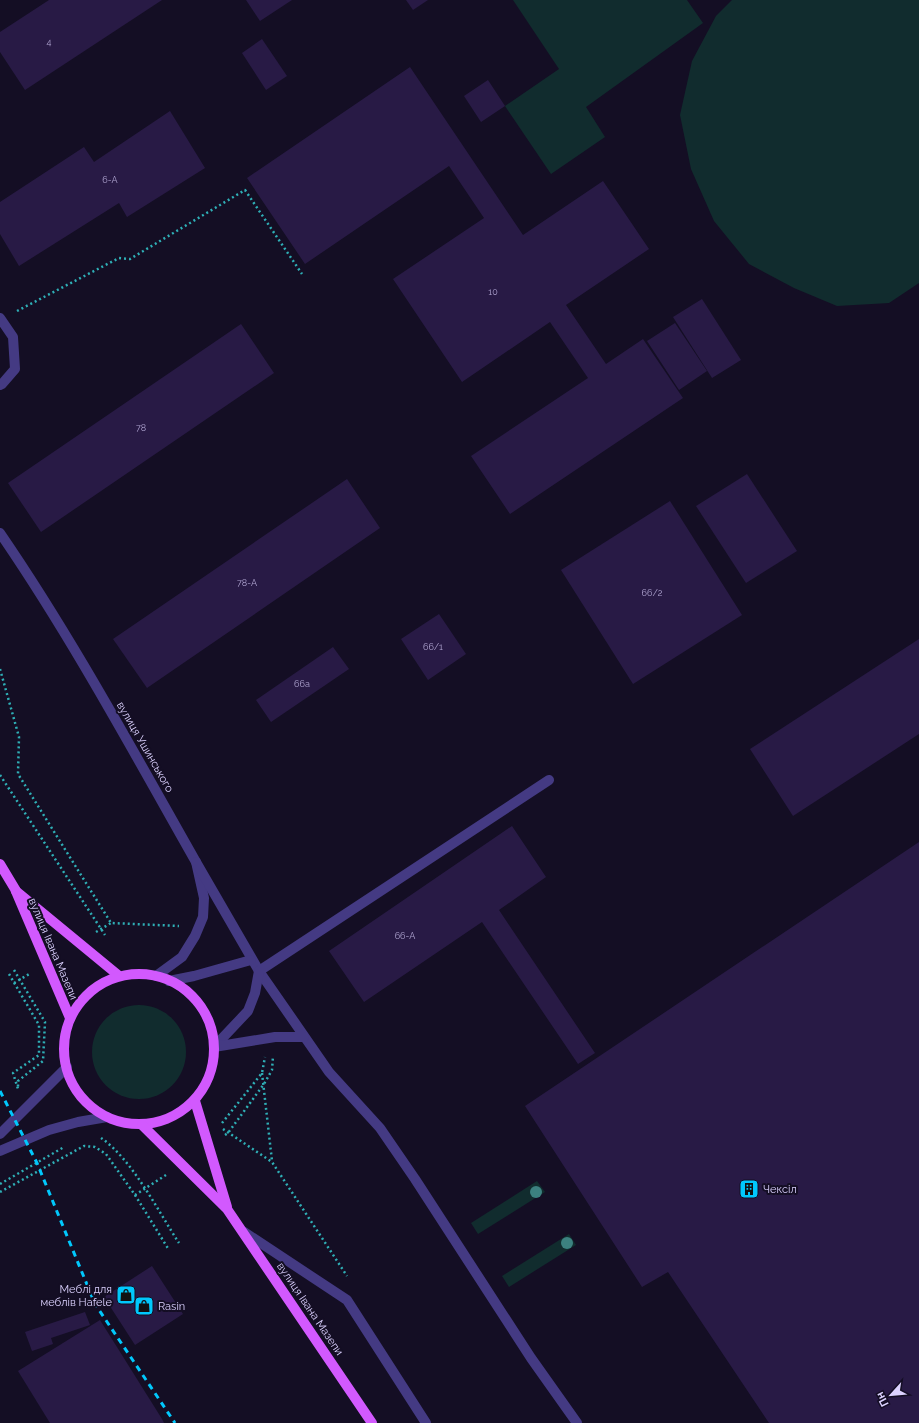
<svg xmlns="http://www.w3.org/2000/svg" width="919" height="1423" font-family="Raleway,sans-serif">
	<rect width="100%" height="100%" fill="#140e24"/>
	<g fill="#112c2e">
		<polygon points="513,0 687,0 703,23 586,107 605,137 551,174 505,106 559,69"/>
		<polygon points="732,0 919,0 919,283 889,303 837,306 794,288 749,264 714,221 691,169 680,115 692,61 716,16"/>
		<circle cx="139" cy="1052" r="47"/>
		<polygon points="537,1181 545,1192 478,1234 471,1223"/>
		<polygon points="569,1234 576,1245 509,1287 502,1276"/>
	</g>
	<g fill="#281a45">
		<polygon points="49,0 162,0 25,90 0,52 0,32"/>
		<polygon points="246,0 292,0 260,21"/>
		<polygon points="406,0 428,0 413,10"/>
		<polygon points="262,39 287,76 266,90 242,53"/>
		<polygon points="410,67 523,235 603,181 649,249 566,305 606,364 643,339 683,398 510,514 471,456 588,378 550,322 462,382 393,279 484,218 449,166 305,264 247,178"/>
		<polygon points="488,80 505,106 481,122 464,96"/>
		<polygon points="170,111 205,168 127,217 119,203 19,266 0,234 0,202 84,147 94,162"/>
		<polygon points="702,299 741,360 712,378 673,317"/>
		<polygon points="675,323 707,371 679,390 647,341"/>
		<polygon points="241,324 274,373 41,532 8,483"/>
		<polygon points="747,474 797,551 746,583 696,506"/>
		<polygon points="347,479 380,528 147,688 113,639"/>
		<polygon points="670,501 742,615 633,684 561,570"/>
		<polygon points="439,614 466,654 428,680 401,639"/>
		<polygon points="919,639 919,734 793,816 750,749"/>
		<polygon points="333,647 349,669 271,722 256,700"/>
		<polygon points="512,826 546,877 499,910 595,1053 578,1064 482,922 364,1002 329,951"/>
		<polygon points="919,842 919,1423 769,1423 668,1272 642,1287 525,1106"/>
		<polygon points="152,1266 183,1314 135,1345 104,1297"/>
		<polygon points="85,1312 90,1325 51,1338 53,1344 32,1351 25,1332"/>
		<polygon points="100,1320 162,1419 164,1423 50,1423 18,1371"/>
	</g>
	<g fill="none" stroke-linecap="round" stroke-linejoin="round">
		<g stroke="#2fafb6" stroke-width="2.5" stroke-dasharray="2 3" stroke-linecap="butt">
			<polyline points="17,311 119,258 130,259 245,190 302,274"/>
			<polyline points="0,669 19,737 18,774 111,923 179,926"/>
			<polyline points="0,775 105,935"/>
			<polyline points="96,932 111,923"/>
			<polyline points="14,970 45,1022 43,1061 18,1081 18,1087"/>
			<polyline points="9,974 39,1025 39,1055 13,1073 18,1089"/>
			<polyline points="14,983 31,973"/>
			<polyline points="262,1073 272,1161"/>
			<polyline points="222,1123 262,1073 265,1057"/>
			<polyline points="223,1129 272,1162 347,1276"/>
			<polyline points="225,1135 228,1133 264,1084 272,1070 273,1056"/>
			<path d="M 101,1138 C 132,1159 158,1211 179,1243"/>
			<polyline points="0,1184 64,1147"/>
			<polyline points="0,1192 84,1146 95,1147 106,1154 135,1195 166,1175"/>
			<polyline points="135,1195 169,1250"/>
		</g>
		<g stroke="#443a83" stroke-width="10">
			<polyline points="0,318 13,337 15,369 2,384 0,385"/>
			<path d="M 0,533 C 72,638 133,751 196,862 L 204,898 L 203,917 L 195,936 L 182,957 L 156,976"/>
			<polyline points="196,862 259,971 329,1072 380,1128 415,1179 531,1358 577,1423"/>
			<polyline points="169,981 194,976 251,960"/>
			<polyline points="214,1047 248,1011 255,993 259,971 549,780"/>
			<polyline points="214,1047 275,1037 304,1037"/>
			<polyline points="0,1134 67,1067"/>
			<polyline points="0,1151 49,1130 78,1122 107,1117"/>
			<polyline points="244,1232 347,1300 426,1423"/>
		</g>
		<g stroke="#d259fe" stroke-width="10">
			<polyline points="0,864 15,889 70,1018"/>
			<polyline points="16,891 118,975"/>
			<circle cx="139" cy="1049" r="75"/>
			<polyline points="195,1101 227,1207"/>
			<polyline points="142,1125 227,1209 372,1423"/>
		</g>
		<polyline stroke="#01c8fc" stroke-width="3" stroke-dasharray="6 5" stroke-linecap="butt" points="0,1091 37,1163 95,1304 175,1423"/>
	</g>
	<g fill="#3c8180">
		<circle cx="536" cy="1192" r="6"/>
		<circle cx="567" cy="1243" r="6"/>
	</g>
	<defs>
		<g id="building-square" transform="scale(1)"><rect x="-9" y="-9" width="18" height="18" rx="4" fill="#01c8fc" stroke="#140e24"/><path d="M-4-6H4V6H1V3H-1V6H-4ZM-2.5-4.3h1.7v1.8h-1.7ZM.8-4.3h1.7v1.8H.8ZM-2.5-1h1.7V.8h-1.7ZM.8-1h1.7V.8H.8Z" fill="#111"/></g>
		<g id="shop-square" transform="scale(1)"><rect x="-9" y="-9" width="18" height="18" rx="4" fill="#01c8fc" stroke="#140e24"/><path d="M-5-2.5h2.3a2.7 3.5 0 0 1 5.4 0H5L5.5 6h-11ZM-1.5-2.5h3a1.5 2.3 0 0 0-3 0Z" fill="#111"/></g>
	</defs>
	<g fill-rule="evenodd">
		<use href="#building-square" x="749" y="1189"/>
		<use href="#shop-square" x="126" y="1295"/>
		<use href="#shop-square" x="144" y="1306"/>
	</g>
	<g text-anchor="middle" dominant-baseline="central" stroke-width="4" stroke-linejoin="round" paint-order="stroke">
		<g font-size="9" fill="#afa4d0">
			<text x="49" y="42">4</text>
			<text x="110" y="180">6-А</text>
			<text x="493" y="292">10</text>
			<text x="141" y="428">78</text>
			<text x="247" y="583">78-А</text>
			<text x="652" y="593">66/2</text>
			<text x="433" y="647">66/1</text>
			<text x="302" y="684">66а</text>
			<text x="405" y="936">66-А</text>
		</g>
		<g font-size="11" fill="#dcd2ff" stroke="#140e24">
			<text transform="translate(145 747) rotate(60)">вулиця Ушинського</text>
			<text transform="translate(53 949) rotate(67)">вулиця Івана Мазепи</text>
			<text transform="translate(310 1309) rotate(56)">вулиця Івана Мазепи</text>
		</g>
		<g font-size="11" fill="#dcd2ff" stroke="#140e24" text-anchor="start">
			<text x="763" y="1189">Чексіл</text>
			<text x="112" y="1289" text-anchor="end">Меблі для<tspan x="112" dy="13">меблів Hafele</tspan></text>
			<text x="158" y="1306">Rasin</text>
		</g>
	</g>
	<g transform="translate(891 1395) rotate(243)" stroke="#140e24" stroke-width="3" paint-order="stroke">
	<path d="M0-3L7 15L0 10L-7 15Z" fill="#dcd2ff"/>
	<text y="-6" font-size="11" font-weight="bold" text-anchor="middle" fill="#dcd2ff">Пн</text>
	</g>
</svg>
